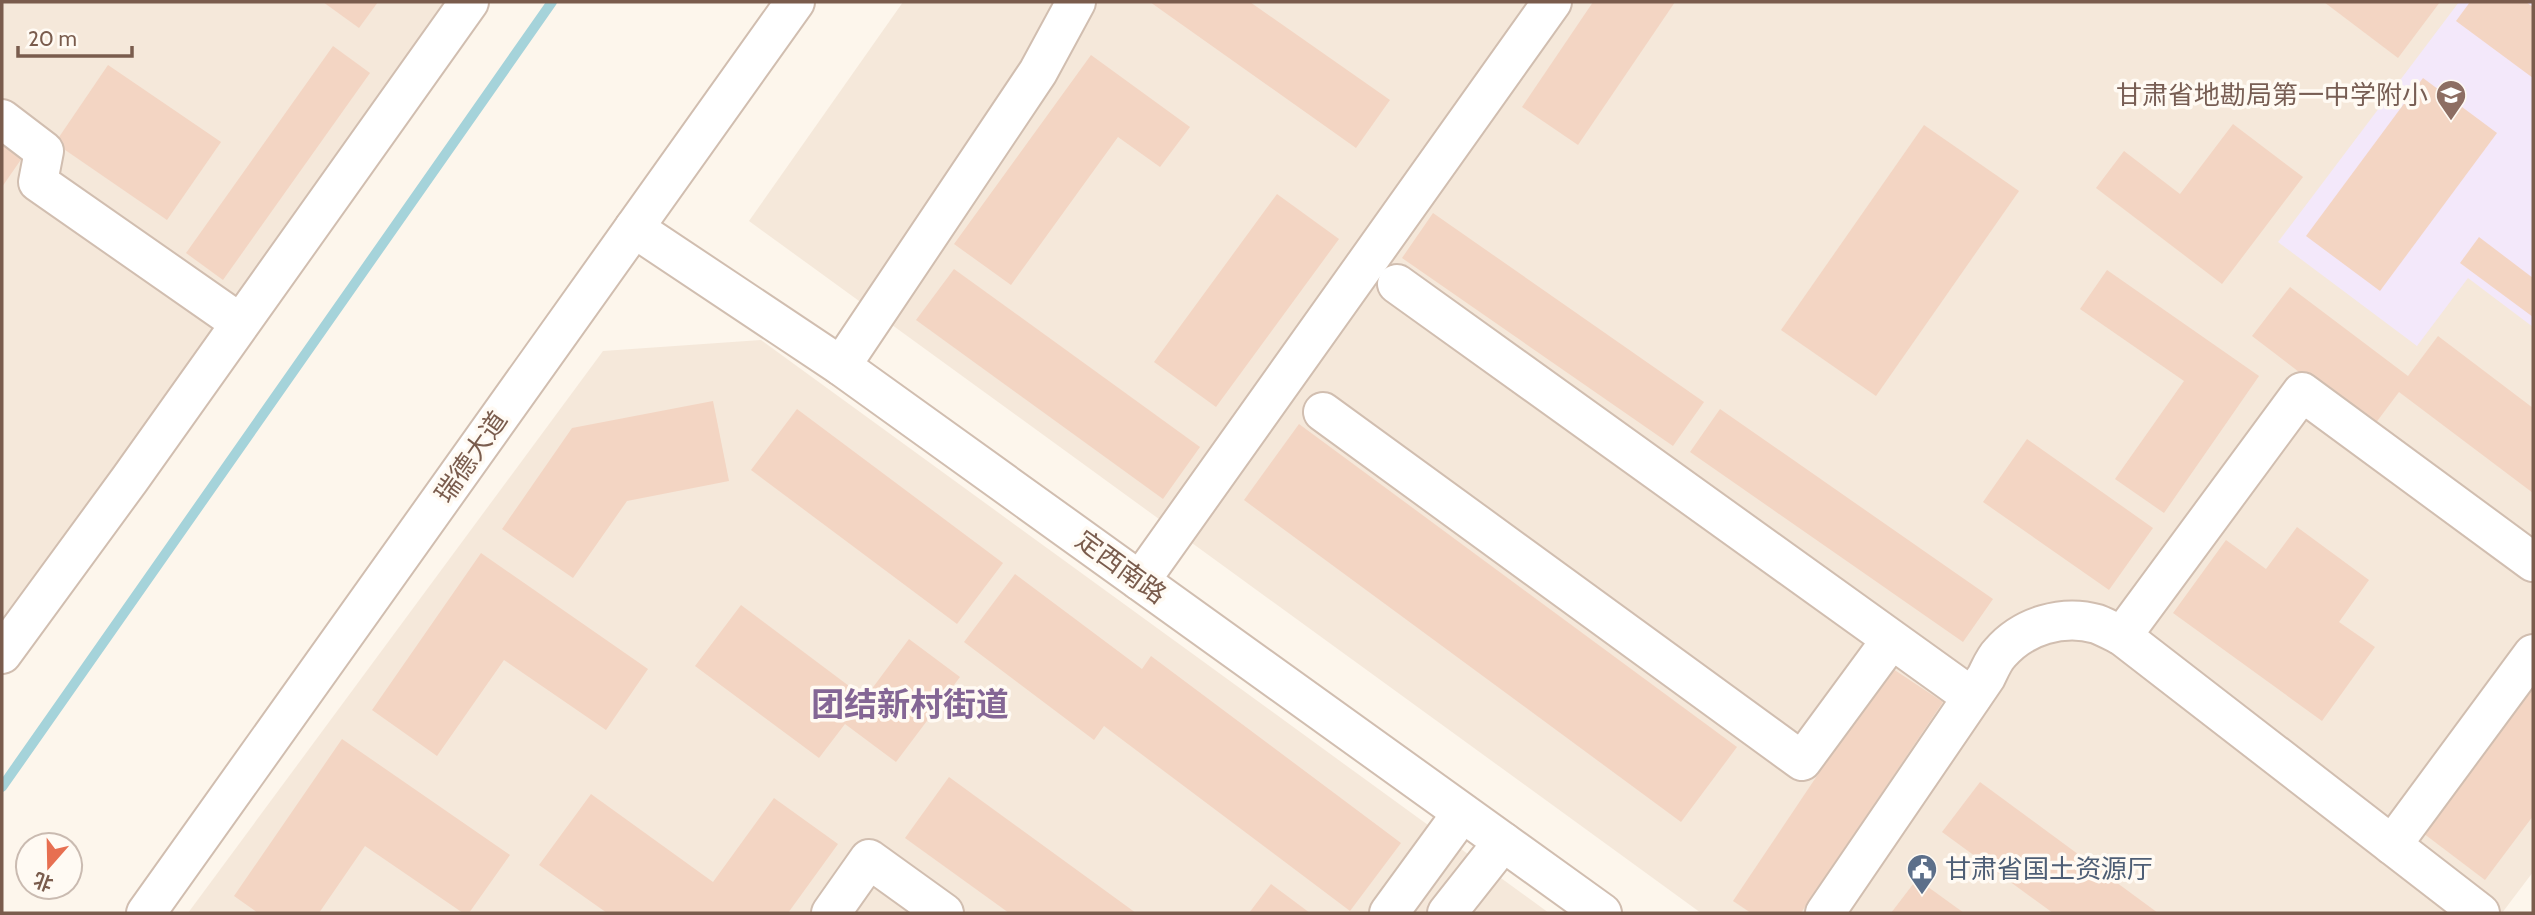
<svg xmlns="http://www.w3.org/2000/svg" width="2535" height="915" font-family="Cabin,'Noto Sans SC',sans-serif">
	<rect width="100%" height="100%" fill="#fdf6ec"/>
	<g fill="#f5e8da">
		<polygon points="2,2 457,2 2,627"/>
		<polygon points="903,2 2533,2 2533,872 2502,913 1701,913 749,221"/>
		<polygon points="761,340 1549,913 188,913 603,351"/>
	</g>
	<polygon fill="#f3e8fa" points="2459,2 2533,2 2533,327 2468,278 2417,346 2278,242"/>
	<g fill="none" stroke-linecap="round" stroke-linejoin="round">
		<polyline stroke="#a5d3da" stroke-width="10" points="2,787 552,2"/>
	</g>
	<g fill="#f3d5c3">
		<polygon points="323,2 378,2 359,28"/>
		<polygon points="1150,2 1250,2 1390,100 1356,148"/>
		<polygon points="1593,2 1675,2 1578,145 1522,107"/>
		<polygon points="2324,2 2440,2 2398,58"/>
		<polygon points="2470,2 2526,2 2533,7 2533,78 2456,21"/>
		<polygon points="333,46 370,73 223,280 186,253"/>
		<polygon points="1091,55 1190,127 1160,167 1118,137 1011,285 954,244"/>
		<polygon points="108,65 221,142 167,220 55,143"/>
		<polygon points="2423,78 2497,133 2380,291 2306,236"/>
		<polygon points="2233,124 2303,177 2222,284 2096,188 2124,151 2180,194"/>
		<polygon points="1924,125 2019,191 1876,396 1781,330"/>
		<polygon points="2,143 22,158 2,187"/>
		<polygon points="1277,194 1339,239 1216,407 1154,362"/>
		<polygon points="1433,213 1704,402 1673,446 1402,258"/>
		<polygon points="2479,237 2533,278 2533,317 2460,263"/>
		<polygon points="954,269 1200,447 1163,499 916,320"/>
		<polygon points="2107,270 2259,376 2164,513 2115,479 2184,381 2080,309"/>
		<polygon points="2290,287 2408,376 2438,336 2533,408 2533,493 2399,392 2372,428 2252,336"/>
		<polygon points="713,401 729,481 627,501 573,578 502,529 572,428"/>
		<polygon points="797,409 1003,563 957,624 751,470"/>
		<polygon points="1720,409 1993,599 1963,642 1690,452"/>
		<polygon points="1299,424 1737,747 1681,822 1244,500"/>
		<polygon points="2027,439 2153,528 2109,590 1983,502"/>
		<polygon points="2297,527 2369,580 2339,622 2375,647 2322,721 2173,613 2226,540 2266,569"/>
		<polygon points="481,553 648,669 606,730 504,660 437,756 372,710"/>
		<polygon points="1015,574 1142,669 1151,656 1401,843 1350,911 1104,726 1094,740 964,642"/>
		<polygon points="741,605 865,698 909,639 960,677 896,762 845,724 819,758 695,666"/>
		<polygon points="1890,667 1943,702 1801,913 1751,913 1733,901"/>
		<polygon points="2533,688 2533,816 2485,880 2423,833"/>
		<polygon points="342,739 510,855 469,913 463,913 365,846 319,913 258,913 234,896"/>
		<polygon points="949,777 1136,913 1009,913 905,838"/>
		<polygon points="1980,782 2158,913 2053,913 1942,832"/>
		<polygon points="591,794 713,882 774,798 838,844 788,913 607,913 539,865"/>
		<polygon points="1917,879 1964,913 1891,913"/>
		<polygon points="1271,884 1310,913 1249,913"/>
	</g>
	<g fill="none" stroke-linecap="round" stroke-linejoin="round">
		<g stroke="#d1beb0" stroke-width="42">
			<g id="minor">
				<polyline points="2,119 44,151 38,182 240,323"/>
				<polyline points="634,228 841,366 1602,913"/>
				<polyline points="1397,284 1972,697"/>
				<polyline points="841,366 1038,72 1076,2"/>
				<polyline points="1323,412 1802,761 1891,640"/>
				<polyline points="1140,581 1552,2"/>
				<polyline points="2122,636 2302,392 2533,562"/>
				<polyline points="2,654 130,479 469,2"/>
				<polyline points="2392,845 2533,654"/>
				<polyline points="146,913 795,2"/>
				<polyline points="831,913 869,859 944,913"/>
				<polyline points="1389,913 1462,813"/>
				<polyline points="1447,913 1503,842"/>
				<path d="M 1825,913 L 1986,677 C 1990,669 1994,659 2000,653 C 2023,626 2063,614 2097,624 C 2105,627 2114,632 2122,636 L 2480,913"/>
			</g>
		</g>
		<use href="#minor" stroke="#fff" stroke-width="38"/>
	</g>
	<defs>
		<g id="school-pin" transform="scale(1.575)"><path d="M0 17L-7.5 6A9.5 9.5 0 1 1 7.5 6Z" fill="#8d6e63" stroke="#fffaf3"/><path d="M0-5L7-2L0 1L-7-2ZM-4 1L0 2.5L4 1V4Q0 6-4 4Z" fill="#fff"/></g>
		<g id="civic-pin" transform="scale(1.575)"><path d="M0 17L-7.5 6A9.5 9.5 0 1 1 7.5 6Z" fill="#5c6f8a" stroke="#fffaf3"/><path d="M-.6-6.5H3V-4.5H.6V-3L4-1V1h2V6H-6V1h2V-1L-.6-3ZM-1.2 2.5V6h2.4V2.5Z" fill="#fff"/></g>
	</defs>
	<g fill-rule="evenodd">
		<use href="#school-pin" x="2451" y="95"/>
		<use href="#civic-pin" x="1922" y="869"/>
	</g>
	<g text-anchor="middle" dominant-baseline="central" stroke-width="7" stroke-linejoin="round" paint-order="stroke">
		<g font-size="26" fill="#785e54" stroke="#fffaf3" text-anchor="end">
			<text x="2428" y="95">甘肃省地勘局第一中学附小</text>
		</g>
		<g font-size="26" fill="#7a5c4d" stroke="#fffaf3">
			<text transform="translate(471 457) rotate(-55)">瑞德大道</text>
			<text transform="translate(1121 567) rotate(36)">定西南路</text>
		</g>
		<g font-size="26" fill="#4e5e75" stroke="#fffaf3" text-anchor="start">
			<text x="1945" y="869">甘肃省国土资源厅</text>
		</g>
		<g font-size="33" font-weight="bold" fill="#846695" stroke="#fffaf3">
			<text x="910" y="704">团结新村街道</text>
		</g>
	</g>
	<rect width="2535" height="915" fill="none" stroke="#7a5c4d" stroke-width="7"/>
	<g transform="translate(49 866) rotate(200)"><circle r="33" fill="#fffaf3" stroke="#cabbb1" stroke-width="2"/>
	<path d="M0-5L12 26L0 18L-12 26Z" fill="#e76f51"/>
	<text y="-10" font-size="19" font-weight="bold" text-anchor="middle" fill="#7a5c4d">北</text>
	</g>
	<path d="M18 46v10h114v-10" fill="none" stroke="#7a5c4d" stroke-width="3.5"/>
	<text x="28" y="46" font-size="21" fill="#7a5c4d" stroke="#fffaf3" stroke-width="5" paint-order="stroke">20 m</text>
</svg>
